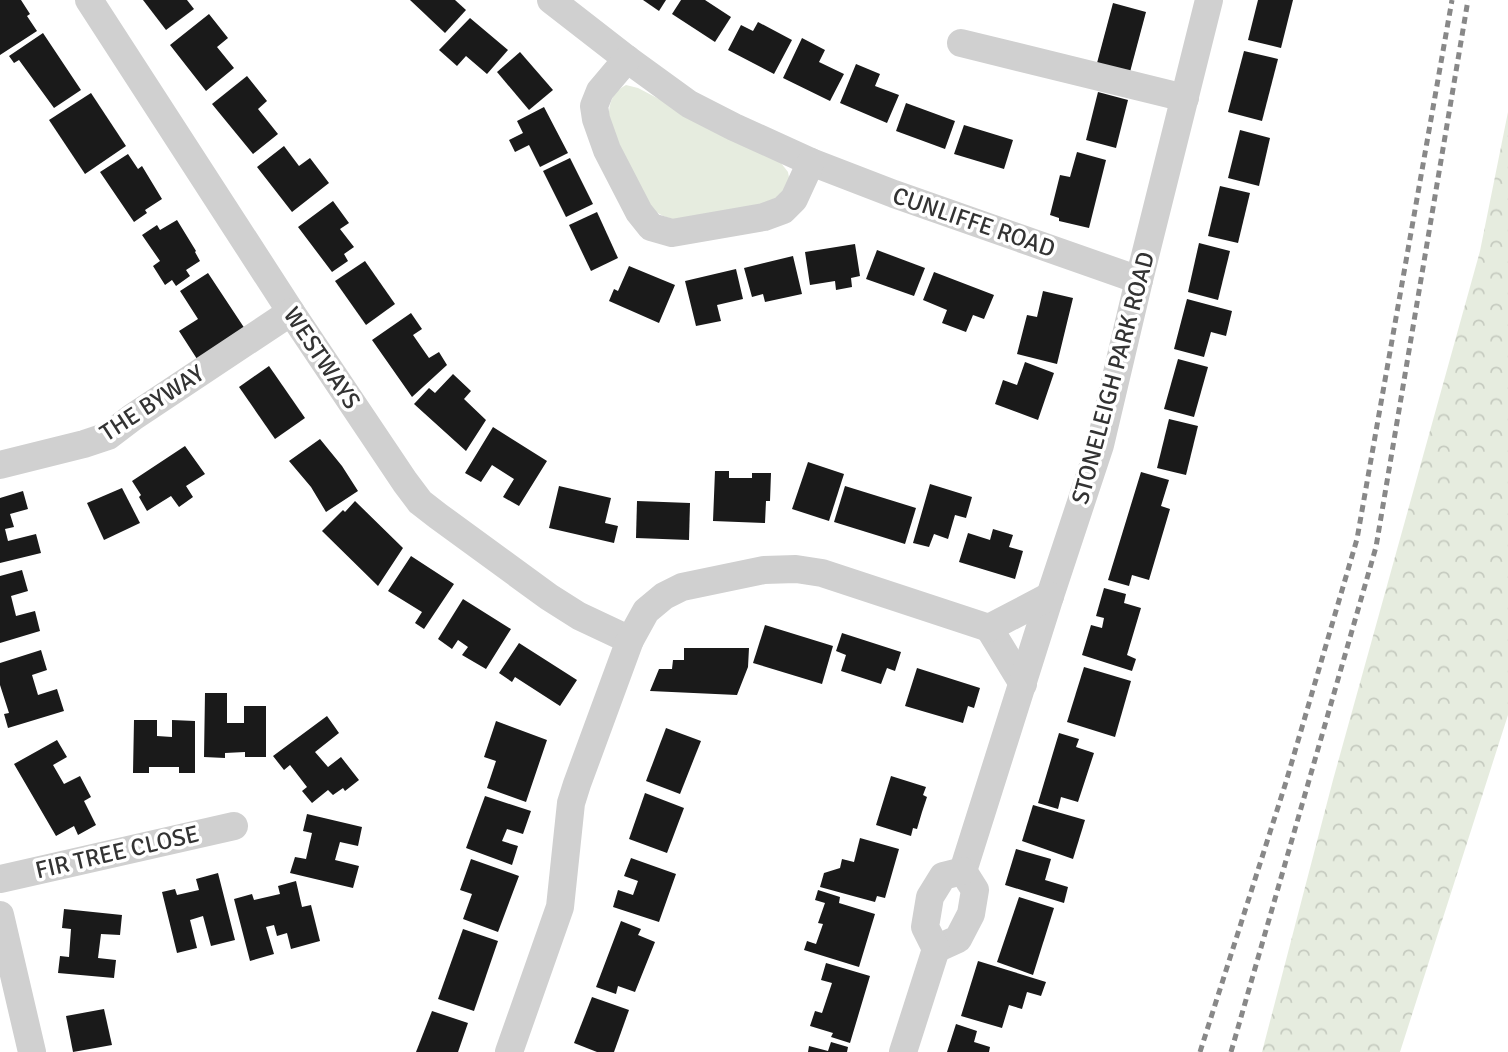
<svg xmlns="http://www.w3.org/2000/svg" width="1508" height="1052" font-family="Signika,sans-serif">
	<defs>
		<pattern id="forest-crowns" width="20" height="18" patternUnits="userSpaceOnUse" patternTransform="scale(1.75)"><rect width="20" height="18" fill="#e6ecdf"/><path d="M2 6a3 3 0 1 1 6 0M12 15a3 3 0 1 1 6 0" fill="none" stroke="#c6cbc0"/></pattern>
	</defs>
	<rect width="100%" height="100%" fill="#fff"/>
	<path fill="#e6ecdf" d="M 626,85 L 638,88 L 781,163 L 788,172 L 790,183 L 773,203 L 675,220 L 663,216 L 653,210 L 643,195 L 609,122 C 608,105 611,93 626,85 Z"/>
	<polygon fill="url(#forest-crowns)" points="1508,112 1508,715 1400,1052 1262,1052 1333,780 1480,251"/>
	<g fill="#1a1a1a">
		<polygon points="0,0 21,0 30,14 27,16 37,31 0,55"/>
		<polygon points="143,0 187,0 194,9 166,30"/>
		<polygon points="410,0 455,0 466,10 445,33"/>
		<polygon points="643,0 666,0 659,11"/>
		<polygon points="681,0 705,0 731,17 715,42 672,14"/>
		<polygon points="1258,0 1293,0 1281,48 1248,40"/>
		<polygon points="1113,3 1146,12 1130,72 1097,63"/>
		<polygon points="209,14 228,38 217,47 234,68 206,91 170,45"/>
		<polygon points="470,18 508,50 487,74 466,56 457,66 439,50"/>
		<polygon points="758,22 792,40 774,74 728,50 741,25 753,31"/>
		<polygon points="43,33 81,90 54,108 19,60 14,63 9,56"/>
		<polygon points="802,38 825,50 819,62 844,74 830,101 783,78"/>
		<polygon points="1244,51 1278,59 1262,121 1228,112"/>
		<polygon points="520,52 553,90 529,110 497,72"/>
		<polygon points="856,64 880,74 875,86 899,95 887,123 840,103"/>
		<polygon points="247,76 267,101 258,109 278,134 253,154 212,104"/>
		<polygon points="1098,92 1128,100 1116,148 1086,140"/>
		<polygon points="91,93 126,146 85,174 49,120"/>
		<polygon points="906,103 955,121 945,149 896,131"/>
		<polygon points="544,107 568,153 540,167 529,145 515,152 509,140 523,133 517,121"/>
		<polygon points="964,125 1013,140 1004,169 954,154"/>
		<polygon points="1240,130 1270,138 1259,186 1228,178"/>
		<polygon points="284,146 299,166 310,158 329,183 292,212 257,167"/>
		<polygon points="1077,152 1106,160 1089,228 1059,221 1059,218 1050,215 1060,175 1070,177"/>
		<polygon points="128,154 138,169 142,166 162,199 145,210 147,213 134,222 100,172"/>
		<polygon points="570,158 593,204 566,217 543,171"/>
		<polygon points="1220,186 1250,193 1238,243 1208,236"/>
		<polygon points="333,201 349,223 340,229 354,247 344,254 348,261 332,272 298,227"/>
		<polygon points="597,212 618,258 591,271 569,225"/>
		<polygon points="177,220 196,251 195,252 200,261 186,270 190,276 176,286 172,280 165,285 153,266 160,261 142,235 157,225 160,230"/>
		<polygon points="1199,243 1230,251 1218,300 1188,292"/>
		<polygon points="855,244 860,276 851,278 852,287 836,290 835,281 810,285 805,252"/>
		<polygon points="877,250 925,268 914,296 866,279"/>
		<polygon points="793,256 802,294 765,302 763,294 752,297 744,268"/>
		<polygon points="365,261 395,304 366,325 335,281"/>
		<polygon points="629,266 675,285 659,323 609,301 614,289 618,291"/>
		<polygon points="736,269 743,299 717,305 721,321 696,326 685,281"/>
		<polygon points="934,272 994,295 984,319 973,315 966,332 942,323 947,310 923,300"/>
		<polygon points="208,273 247,332 197,359 179,331 198,319 180,291"/>
		<polygon points="1043,291 1073,298 1057,364 1017,354 1027,315 1037,317"/>
		<polygon points="1187,299 1232,311 1226,336 1211,332 1204,357 1174,349"/>
		<polygon points="411,313 422,329 413,335 422,348 429,358 439,352 447,365 412,397 372,340"/>
		<polygon points="1178,359 1208,367 1194,417 1164,409"/>
		<polygon points="1025,362 1054,373 1038,420 995,404 1003,380 1017,385"/>
		<polygon points="269,366 305,418 275,439 239,387"/>
		<polygon points="453,374 471,391 464,399 486,420 466,451 414,404 429,388 435,393"/>
		<polygon points="1169,419 1198,426 1186,475 1157,468"/>
		<polygon points="493,427 547,461 519,506 503,497 514,479 492,465 481,482 465,473"/>
		<polygon points="320,439 342,466 358,491 326,512 311,487 289,461"/>
		<polygon points="185,446 205,474 186,486 193,497 179,507 171,496 147,511 139,497 141,495 132,481"/>
		<polygon points="808,462 844,474 829,521 792,509"/>
		<polygon points="715,471 729,471 729,478 752,478 752,473 771,473 770,501 766,501 765,523 713,521"/>
		<polygon points="1141,472 1169,480 1161,506 1170,509 1149,580 1132,575 1129,586 1108,580"/>
		<polygon points="930,484 972,497 966,518 955,515 948,539 934,534 929,547 913,543"/>
		<polygon points="559,486 611,498 605,523 618,526 614,543 549,528"/>
		<polygon points="845,486 916,508 905,544 834,522"/>
		<polygon points="122,488 140,523 104,540 87,503"/>
		<polygon points="23,491 28,509 10,514 14,527 5,529 8,541 36,534 41,553 0,563 0,498"/>
		<polygon points="355,501 403,548 378,586 322,531 343,510 345,512"/>
		<polygon points="637,501 690,503 689,540 636,538"/>
		<polygon points="993,529 1013,535 1009,547 1023,551 1015,579 959,562 968,533 990,540"/>
		<polygon points="411,556 454,584 424,629 415,623 422,612 388,591"/>
		<polygon points="22,570 28,591 11,596 16,616 35,611 40,631 0,643 0,576"/>
		<polygon points="1104,588 1126,594 1124,603 1141,608 1127,655 1136,659 1132,671 1082,655 1091,625 1102,628 1104,618 1096,616"/>
		<polygon points="463,599 511,629 486,669 462,655 468,647 458,640 452,649 438,639"/>
		<polygon points="765,625 833,646 822,684 753,663"/>
		<polygon points="842,633 901,652 895,671 887,668 881,684 841,671 846,655 836,651"/>
		<polygon points="519,643 577,680 560,706 515,677 512,682 499,673"/>
		<polygon points="684,648 749,648 748,667 737,695 650,691 659,669 672,669 673,660 684,660"/>
		<polygon points="41,650 47,670 32,675 38,695 57,689 64,711 8,728 4,714 9,713 0,685 0,663"/>
		<polygon points="1084,667 1131,681 1115,737 1067,722"/>
		<polygon points="917,668 980,688 974,708 968,706 963,723 905,706"/>
		<polygon points="205,693 227,693 227,723 244,723 244,706 266,706 266,757 245,757 245,752 225,753 225,758 204,757"/>
		<polygon points="327,716 339,733 315,752 328,767 341,757 359,780 345,791 343,788 333,795 328,790 312,803 302,791 307,787 290,765 284,770 273,756"/>
		<polygon points="134,720 157,720 157,736 172,737 172,720 195,721 195,773 179,773 179,767 149,767 149,773 133,773"/>
		<polygon points="496,721 547,740 526,802 487,788 496,761 484,757"/>
		<polygon points="666,728 701,741 680,794 646,781"/>
		<polygon points="1059,733 1079,739 1076,747 1094,753 1078,802 1061,797 1058,809 1038,803"/>
		<polygon points="57,740 67,757 53,765 64,784 80,776 91,797 84,801 96,825 78,835 74,826 56,836 14,764"/>
		<polygon points="891,776 926,787 923,795 927,797 922,812 917,829 913,828 911,836 876,825"/>
		<polygon points="645,793 684,808 667,853 629,839"/>
		<polygon points="485,796 531,811 523,834 507,829 502,841 518,846 512,865 466,848"/>
		<polygon points="1033,805 1085,820 1073,859 1022,841"/>
		<polygon points="307,814 362,827 358,846 340,842 335,860 359,866 353,888 290,873 295,857 306,859 312,833 303,831"/>
		<polygon points="860,838 899,849 885,898 877,896 875,902 820,887 824,873 840,868 842,859 854,862"/>
		<polygon points="1016,849 1051,859 1045,880 1068,887 1064,903 1005,885"/>
		<polygon points="631,858 676,874 659,922 613,907 618,890 633,895 638,881 624,876"/>
		<polygon points="471,859 519,876 498,932 463,919 472,894 460,890"/>
		<polygon points="218,873 235,940 211,946 203,916 190,920 197,948 177,953 162,892 175,889 177,895 199,890 196,879"/>
		<polygon points="296,881 302,907 311,905 320,941 291,949 287,933 277,936 274,925 266,927 274,954 250,961 234,899 252,894 254,900 280,894 278,886"/>
		<polygon points="818,890 840,897 839,903 875,914 859,967 804,950 807,941 816,944 823,924 818,923 825,903 815,900"/>
		<polygon points="1019,897 1054,908 1033,975 997,962"/>
		<polygon points="64,909 122,915 120,935 101,934 98,958 116,960 114,978 58,973 60,956 69,957 71,929 62,928"/>
		<polygon points="621,921 641,929 638,935 655,942 635,992 618,986 616,994 596,987"/>
		<polygon points="463,929 498,941 474,1011 438,999"/>
		<polygon points="978,961 1046,982 1041,996 1027,992 1022,1009 1009,1005 1002,1028 961,1016"/>
		<polygon points="826,963 870,976 850,1043 831,1037 833,1033 810,1026 815,1011 822,1013 832,983 821,980"/>
		<polygon points="592,997 629,1010 614,1052 597,1052 574,1043"/>
		<polygon points="104,1009 112,1045 73,1052 66,1016"/>
		<polygon points="432,1011 468,1023 458,1052 416,1052"/>
		<polygon points="956,1024 977,1031 974,1042 990,1047 989,1052 947,1052"/>
		<polygon points="831,1042 848,1047 847,1052 808,1052 809,1046 828,1051"/>
	</g>
	<g fill="none" stroke-linecap="round" stroke-linejoin="round">
		<g stroke="#d0d0d0" stroke-width="28">
			<polyline points="89,0 291,312 405,482 420,502 438,516 549,597 579,616 630,640"/>
			<polyline points="551,0 627,59 689,104 734,127 811,162 894,194 1139,280"/>
			<polyline points="961,43 1185,98"/>
			<polyline points="627,59 600,91 594,106 596,119 607,150 639,212 651,227 672,233 764,217 783,210 794,199 811,162"/>
			<polyline points="0,465 84,444 108,436 133,417 291,312"/>
			<polyline points="989,628 1023,684"/>
			<polyline points="963,871 1050,596 1100,445 1139,280 1209,0"/>
			<polyline points="0,879 234,826"/>
			<polyline points="0,915 32,1052"/>
			<polyline points="936,949 958,939 971,914 975,890 963,871"/>
			<polyline points="509,1052 560,907 569,822 571,803 577,784 630,640 646,611 664,596 682,587 764,570 796,569 822,573 989,628 1050,596"/>
			<polyline points="903,1052 936,949 925,927 930,897 943,876 963,871"/>
		</g>
		<g stroke="#888" stroke-width="5" stroke-dasharray="7 5" stroke-linecap="butt">
			<polyline points="1200,1052 1286,782 1357,539 1452,0"/>
			<polyline points="1231,1052 1376,547 1468,0"/>
		</g>
	</g>
	<g text-anchor="middle" dominant-baseline="central" stroke-width="7" stroke-linejoin="round" paint-order="stroke">
		<g font-size="24" fill="#333" stroke="#fff">
			<text transform="translate(974 222) rotate(19)">CUNLIFFE ROAD</text>
			<text transform="translate(322 358) rotate(56)">WESTWAYS</text>
			<text transform="translate(1113 378) rotate(-75)">STONELEIGH PARK ROAD</text>
			<text transform="translate(152 403) rotate(-33)">THE BYWAY</text>
			<text transform="translate(117 852) rotate(-13)">FIR TREE CLOSE</text>
		</g>
	</g>
</svg>
